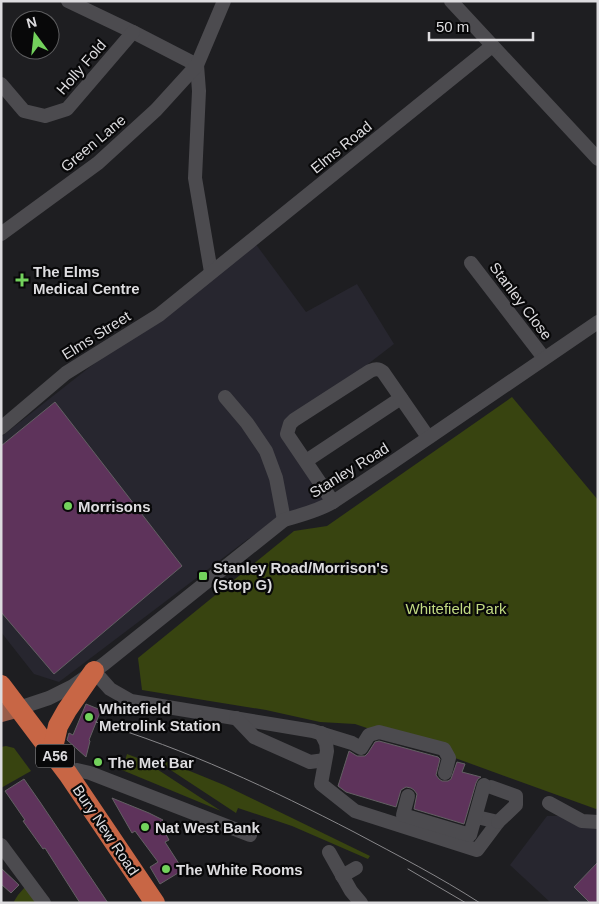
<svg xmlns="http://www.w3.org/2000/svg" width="599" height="904" font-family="Arial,sans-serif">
	<rect width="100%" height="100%" fill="#1e1e21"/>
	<g fill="#27262f">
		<polygon points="252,239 306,312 357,284 394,344 281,431 327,498 248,539 59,682 34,674 1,632 1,437"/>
		<polygon points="598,814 598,903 551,903 510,865 547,816 595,816"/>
	</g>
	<g fill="#384410">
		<polygon points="512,397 598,500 598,808 596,809 444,754 355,724 320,722 266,710 142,690 138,658 294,531 327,526"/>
		<polygon points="6,746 14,748 31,771 1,788 1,747"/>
		<polygon points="127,754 143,760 221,811 122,770"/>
		<polygon points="158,758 224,785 370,856 368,859 292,826 238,808 236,813 157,761"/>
		<polygon points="25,887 36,903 13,903 18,895"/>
	</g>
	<g fill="#5e335b" stroke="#636063">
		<polygon points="55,402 182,566 54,674 1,612 1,446"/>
		<polygon points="86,704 101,710 89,740 90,741 86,757 67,740 69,733 73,735"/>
		<polygon points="379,741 438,757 440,759 436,775 439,779 442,781 448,781 451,779 457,762 465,764 462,772 481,777 478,779 476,783 464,824 414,809 417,794 414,790 411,788 406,787 401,790 396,807 346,792 338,786 349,751 357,756 365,756 368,753 375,742"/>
		<polygon points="24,779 40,802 108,903 80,903 45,848 43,849 23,821 25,820 5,791"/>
		<polygon points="112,798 149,813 163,820 160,823 169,840 165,842 183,870 160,884 150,867 158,862 135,831 132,833"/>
		<polygon points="598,862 598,903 590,903 574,887"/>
		<polygon points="1,868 19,885 11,893 1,884"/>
	</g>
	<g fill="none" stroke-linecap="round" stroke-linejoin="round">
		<g stroke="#4c4b4f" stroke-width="14">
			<polyline points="68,1 133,32 197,65"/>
			<polyline points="451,1 598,159"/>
			<polyline points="197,65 199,91 195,178 211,272"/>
			<polyline points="1,84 24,111 45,116 67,109 133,32"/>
			<polyline points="1,234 98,163 156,110 197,65 224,1"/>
			<polyline points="471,263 544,358"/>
			<polyline points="225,397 247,423 266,451 276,478 284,520"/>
			<polyline points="1,428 66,373 159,315 492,46"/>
			<polyline points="306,461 401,398"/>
			<path d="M 333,502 L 287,434 L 290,424 L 294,420 L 370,371 C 375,369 378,368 383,372 L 428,437"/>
			<polyline points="94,671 110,689 131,701 313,731 352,743 361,748 369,735 379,732 444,749 449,758 445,773"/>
			<path d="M 19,708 L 49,698 L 73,686 L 104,664 L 284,520 C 301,515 318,511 333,502 L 390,464 L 598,322"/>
			<polyline points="236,718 254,737 310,762 325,760"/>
			<polyline points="321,733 326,743 327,751 321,784 355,811 477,850 498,822 481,818"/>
			<polyline points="68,774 77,770 90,773 250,835"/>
			<polyline points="491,787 516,796 516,805 498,822"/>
			<polyline points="408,796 403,815 470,835 484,785"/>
			<polyline points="549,803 582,821 598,822"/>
			<polyline points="1,845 44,903"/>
			<polyline points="329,852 351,891 361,903"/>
			<polyline points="342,876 356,868"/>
		</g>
		<polyline stroke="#965b49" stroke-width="18" points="1,713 19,708"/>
		<g stroke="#c86645" stroke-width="20">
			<polyline points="1,685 68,774 155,903"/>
			<polyline points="52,752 58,726 67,710 94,671"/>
		</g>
		<g stroke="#88878a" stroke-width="1">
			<path d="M 96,722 C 186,749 271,789 354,832 C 397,855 440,877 480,903"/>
			<polyline points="408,869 466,903"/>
		</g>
	</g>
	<g fill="#73d25c" stroke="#080809" stroke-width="2">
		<path d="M19.5 272.5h5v5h5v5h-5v5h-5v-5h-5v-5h5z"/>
		<circle cx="68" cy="506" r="5"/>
		<rect x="198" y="571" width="10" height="10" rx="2.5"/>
		<circle cx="89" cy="717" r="5"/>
		<circle cx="98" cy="762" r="5"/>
		<circle cx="145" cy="827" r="5"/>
		<circle cx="166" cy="869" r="5"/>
	</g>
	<g text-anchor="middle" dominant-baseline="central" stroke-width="4.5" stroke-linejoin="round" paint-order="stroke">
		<rect fill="#080809" stroke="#9d9c9f" stroke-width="1" x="36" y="744.5" width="38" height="23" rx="4"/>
		<g font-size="14" font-weight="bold" fill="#dddcdf">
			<text x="55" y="756">A56</text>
		</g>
		<g font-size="15" fill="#dddcdf" stroke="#080809">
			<text transform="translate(81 67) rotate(-49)">Holly Fold</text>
			<text transform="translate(93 143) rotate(-40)">Green Lane</text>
			<text transform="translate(341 147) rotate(-39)">Elms Road</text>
			<text transform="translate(521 301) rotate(53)">Stanley Close</text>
			<text transform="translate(96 335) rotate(-32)">Elms Street</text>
			<text transform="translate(349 470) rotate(-32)">Stanley Road</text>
			<text transform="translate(106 830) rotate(56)">Bury New Road</text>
		</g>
		<g font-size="15" font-weight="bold" fill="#dddcdf" stroke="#080809" text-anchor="start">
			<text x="33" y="271">The Elms<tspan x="33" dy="17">Medical Centre</tspan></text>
			<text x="78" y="506">Morrisons</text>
			<text x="213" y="567">Stanley Road/Morrison's<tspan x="213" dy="17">(Stop G)</tspan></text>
			<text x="99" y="708">Whitefield<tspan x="99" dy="17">Metrolink Station</tspan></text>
			<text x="108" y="762">The Met Bar</text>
			<text x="155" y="827">Nat West Bank</text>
			<text x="176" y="869">The White Rooms</text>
		</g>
		<g font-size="15" fill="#c1d982" stroke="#080809">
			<text x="456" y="608">Whitefield Park</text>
		</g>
	</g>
	<rect width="599" height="904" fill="none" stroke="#dddcdf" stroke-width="5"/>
	<g transform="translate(35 35) rotate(345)"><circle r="24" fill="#080809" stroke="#5d5d5f"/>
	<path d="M0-4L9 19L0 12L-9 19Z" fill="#73d25c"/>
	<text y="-8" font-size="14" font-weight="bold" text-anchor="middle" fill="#dddcdf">N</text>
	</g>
	<path d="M429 32v8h104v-8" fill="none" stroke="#dddcdf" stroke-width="2.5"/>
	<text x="436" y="32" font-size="15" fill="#dddcdf" stroke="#080809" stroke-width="4" paint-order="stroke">50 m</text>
</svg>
